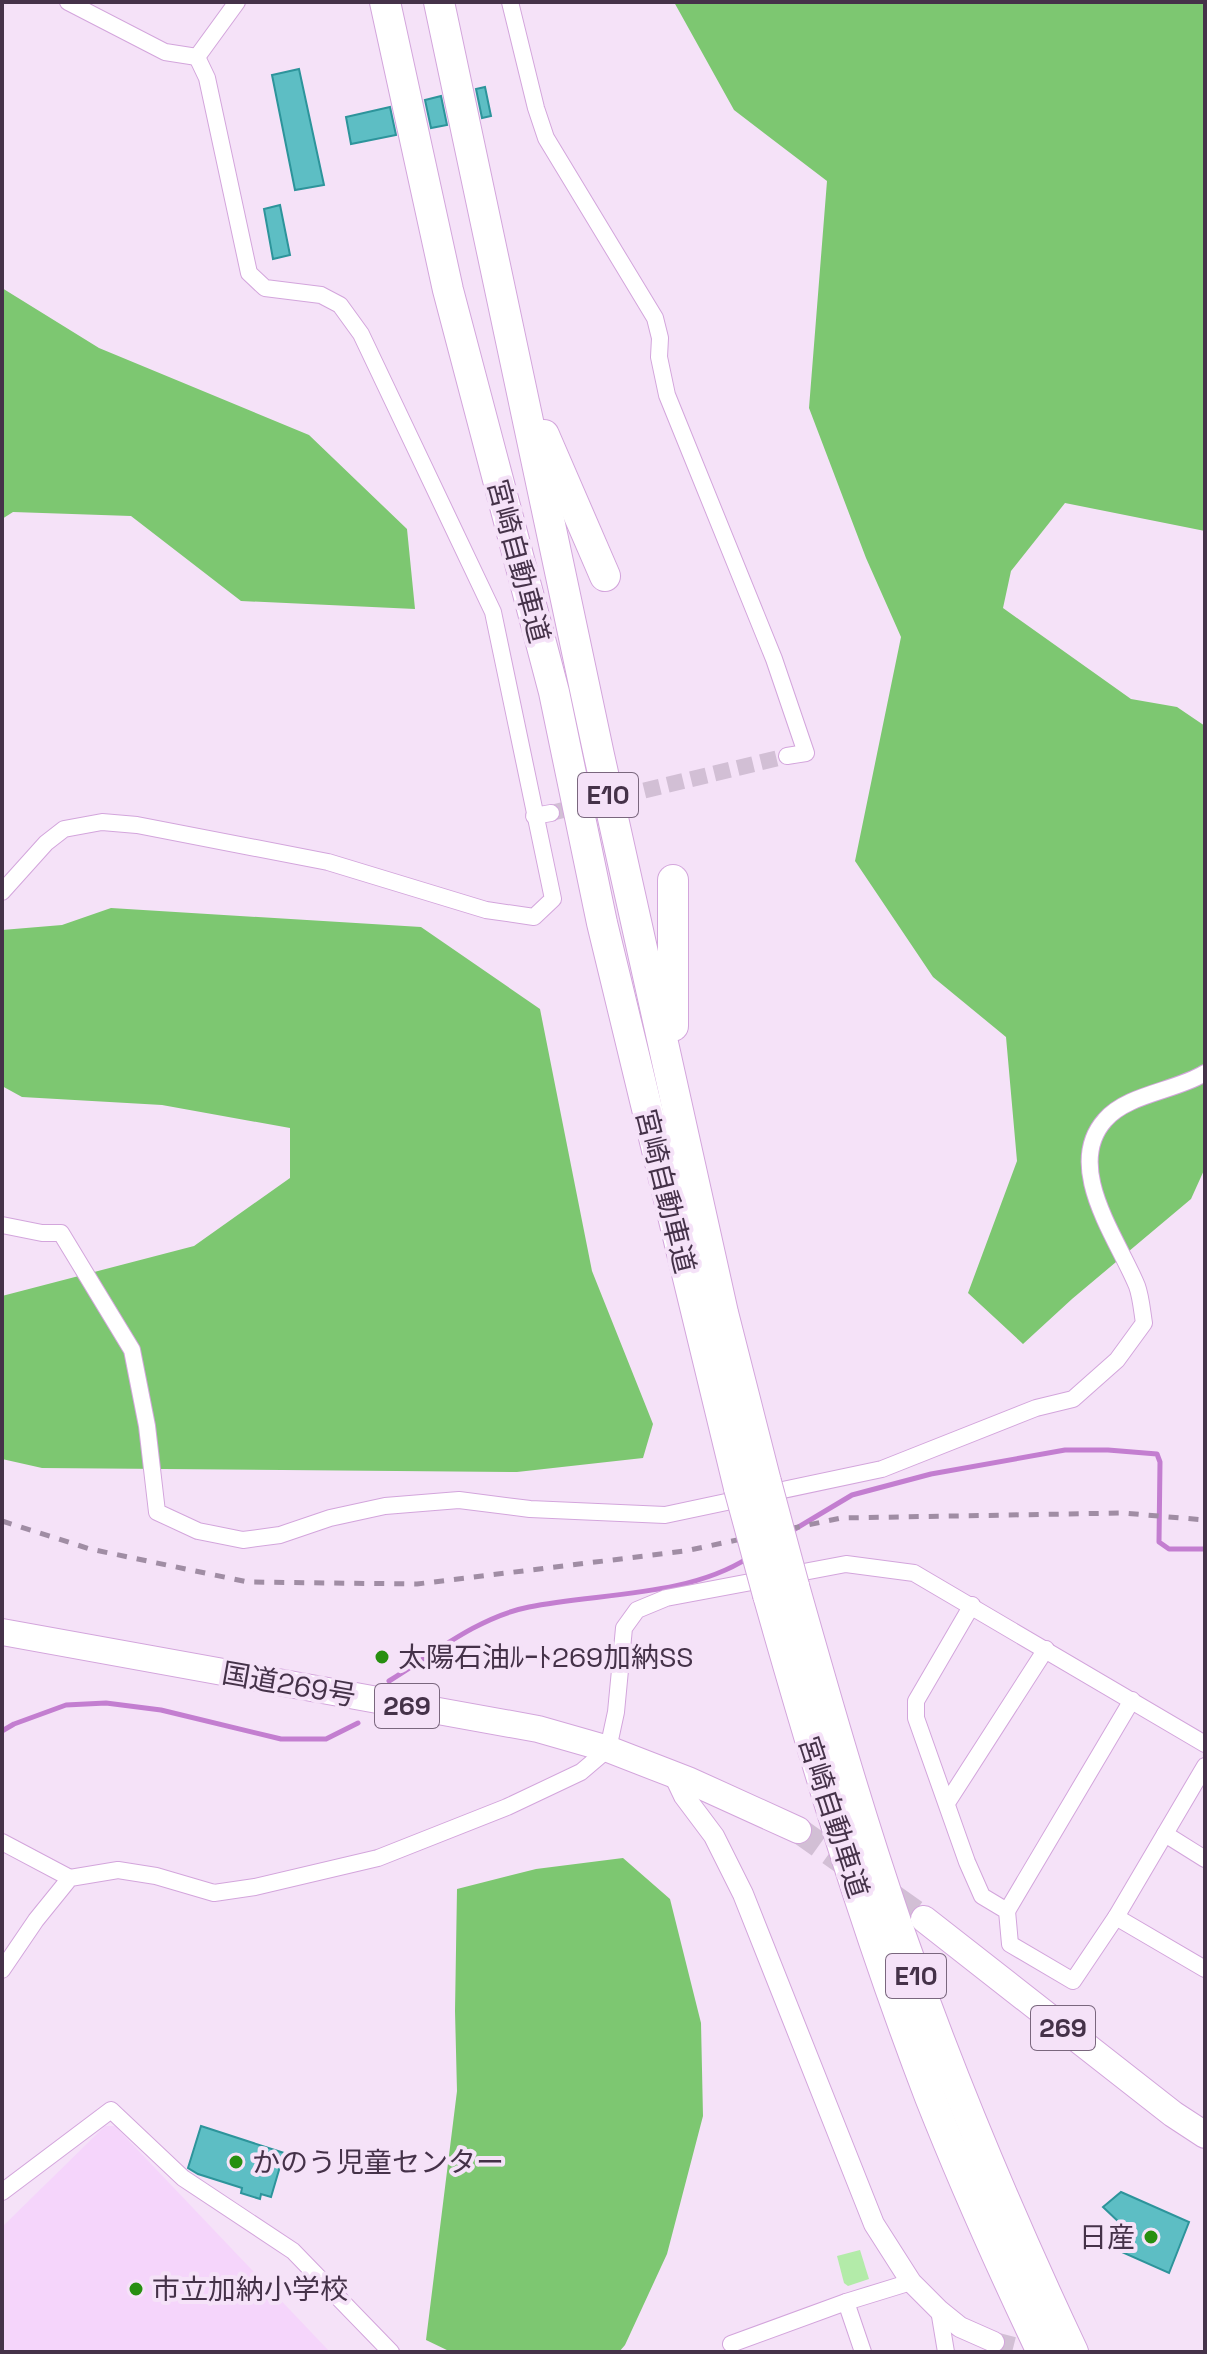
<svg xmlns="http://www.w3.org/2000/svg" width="1207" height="2354" font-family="'Space Grotesk','Noto Sans JP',sans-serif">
	<rect width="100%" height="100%" fill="#f5e2f8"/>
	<polygon fill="#f5d5fb" points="105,2126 115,2126 330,2352 2,2352 2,2227"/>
	<polygon fill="#b3eba9" points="860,2250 869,2279 848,2286 844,2283 837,2256"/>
	<g fill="#7dc771">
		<polygon points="674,2 1205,2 1205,531 1065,503 1011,571 1003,608 1131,699 1177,707 1205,726 1205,1168 1191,1199 1072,1299 1023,1344 968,1293 1017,1161 1006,1037 933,977 855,861 901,637 866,558 809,408 827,181 734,110"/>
		<polygon points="2,288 99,348 309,435 407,529 415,609 241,601 131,516 13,512 2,519"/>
		<polygon points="111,908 421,927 540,1009 592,1271 653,1424 643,1458 517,1472 42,1468 2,1459 2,1296 194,1246 290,1178 290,1128 162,1105 22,1097 2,1086 2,930 62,925"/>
		<polygon points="623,1858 670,1899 701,2023 703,2116 667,2254 625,2345 619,2352 451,2352 426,2340 457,2091 455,2011 457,1889 536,1869"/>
	</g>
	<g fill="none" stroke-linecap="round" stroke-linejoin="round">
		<g stroke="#c37ed0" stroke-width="5">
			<polyline points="790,1532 852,1495 931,1474 1065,1450 1108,1450 1157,1454 1160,1462 1159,1542 1169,1549 1205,1549"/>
			<path d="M 389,1681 C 433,1654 478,1617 529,1607 C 598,1593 687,1597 748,1558"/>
			<polyline points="2,1731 14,1724 66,1705 106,1703 161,1710 281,1739 326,1739 358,1723"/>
		</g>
	</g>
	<g fill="#5dbec4" stroke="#2d949b" stroke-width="2">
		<polygon points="299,69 324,185 295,190 272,75"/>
		<polygon points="485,87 491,116 482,118 476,89"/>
		<polygon points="441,96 447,125 431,128 425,100"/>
		<polygon points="390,107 396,135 351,144 346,117"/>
		<polygon points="280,205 290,255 273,259 264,209"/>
		<polygon points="201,2126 284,2153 271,2197 261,2194 260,2199 241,2193 242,2188 198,2174 188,2168"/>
		<polygon points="1121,2192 1189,2222 1169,2273 1115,2249 1122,2225 1103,2207"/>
	</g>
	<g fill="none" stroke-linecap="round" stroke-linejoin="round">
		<polyline stroke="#d2bfd5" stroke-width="16" stroke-dasharray="16 8" stroke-linecap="butt" points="551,813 787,756"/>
		<polyline stroke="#d2bfd5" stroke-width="20" stroke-dasharray="20 10" stroke-linecap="butt" points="994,2342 1033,2352"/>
		<polyline stroke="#d2bfd5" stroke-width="26" stroke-dasharray="26 13" stroke-linecap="butt" points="798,1830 924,1919"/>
		<g stroke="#d3a5dc" stroke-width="18">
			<g id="minor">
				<polyline points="68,2 165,52 197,57"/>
				<polyline points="510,2 536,108 546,138 655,318 660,338 659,357 667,395 774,659 806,753 787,756"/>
				<polyline points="197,57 237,2"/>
				<polyline points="534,816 551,813"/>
				<polyline points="2,892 46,843 64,829 102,822 137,825 328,862 486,910 534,917 553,899 493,612 361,334 340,305 321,295 265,288 249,273 207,78 197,57"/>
				<path d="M 2,1225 L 42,1233 L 61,1233 L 132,1350 L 147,1426 L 157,1512 L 198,1531 L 243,1540 L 280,1535 L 330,1518 L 385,1506 L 459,1500 L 530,1509 L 665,1515 L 882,1469 L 1036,1408 L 1073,1399 L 1117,1360 L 1144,1323 C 1142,1311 1141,1297 1137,1286 C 1118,1239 1063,1167 1105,1120 C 1127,1094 1176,1091 1205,1073"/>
				<polyline points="972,1605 916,1701 916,1718 967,1862 982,1896 1007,1911 1010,1944 1073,1981 1116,1917 1205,1766"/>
				<polyline points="947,1803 1046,1649"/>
				<polyline points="1165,1834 1205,1859"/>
				<polyline points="2,1842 70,1878"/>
				<polyline points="1007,1911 1132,1700"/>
				<polyline points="1116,1917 1205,1969"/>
				<polyline points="2,1970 36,1920 70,1878 118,1870 156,1876 214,1893 255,1887 378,1858 507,1807 581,1772 608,1749 616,1712 624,1628 637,1610 666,1598 846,1564 914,1573 1205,1744"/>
				<polyline points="2,2192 111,2110 183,2178 293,2251 391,2352"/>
				<polyline points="846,2302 863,2352"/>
				<polyline points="939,2310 946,2352"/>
				<polyline points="731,2344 846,2302 911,2282"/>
			</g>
		</g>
		<g stroke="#d3a5dc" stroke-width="22">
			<polyline id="tertiary" points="674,1775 684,1796 714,1836 743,1894 874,2224 911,2282 939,2310 960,2327 994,2342"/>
		</g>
		<g stroke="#d3a5dc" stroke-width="28">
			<g id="trunk">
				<polyline points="2,1632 538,1729 608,1749 688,1780 798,1830"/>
				<polyline points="924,1919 1173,2114 1205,2135"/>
			</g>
		</g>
		<g stroke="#d3a5dc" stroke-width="32">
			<g id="motorway">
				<polyline points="385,2 448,290 554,692 602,923 739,1488"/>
				<polyline points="439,2 599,755 723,1313 766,1482"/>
				<polyline points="544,435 605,576"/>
				<polyline points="673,1026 673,880"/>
				<path d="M 794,1586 C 826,1699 858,1811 896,1922 C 947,2068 1007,2212 1073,2352"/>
				<path d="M 768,1595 C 816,1764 867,1933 930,2097 C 964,2183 1002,2268 1042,2352"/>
			</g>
		</g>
		<use href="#minor" stroke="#fff" stroke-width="16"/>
		<use href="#tertiary" stroke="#fff" stroke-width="20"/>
		<use href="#trunk" stroke="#fff" stroke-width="26"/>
		<use href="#motorway" stroke="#fff" stroke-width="30"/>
		<polyline stroke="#a08da4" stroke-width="5" stroke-dasharray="10 10" stroke-linecap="butt" points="2,1521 90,1549 248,1582 417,1584 685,1551 841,1518 1123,1513 1205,1520"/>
		<g stroke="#d3a5dc" stroke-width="32" stroke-linecap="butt">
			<g id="motorway-bridge">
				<polyline points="766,1482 794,1586"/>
				<polyline points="739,1488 768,1595"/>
			</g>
		</g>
		<use href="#motorway-bridge" stroke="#fff" stroke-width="30"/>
	</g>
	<g fill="#278f10" stroke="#f5e2f8" stroke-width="3">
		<circle cx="382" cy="1657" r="8"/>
		<circle cx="236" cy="2162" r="8"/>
		<circle cx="1151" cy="2237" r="8"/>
		<circle cx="136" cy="2289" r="8"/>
	</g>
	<g text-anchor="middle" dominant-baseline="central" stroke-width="8" stroke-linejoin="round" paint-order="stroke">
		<g fill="#f5e2f8" stroke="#7a677e" stroke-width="2">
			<rect x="578" y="773" width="60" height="44" rx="6"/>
			<rect x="375" y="1684" width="64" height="44" rx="6"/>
			<rect x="886" y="1954" width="60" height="44" rx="6"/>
			<rect x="1031" y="2006" width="64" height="44" rx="6"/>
		</g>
		<g font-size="26" font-weight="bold" fill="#453249">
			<text x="608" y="795">E10</text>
			<text x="407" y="1706">269</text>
			<text x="916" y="1976">E10</text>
			<text x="1063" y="2028">269</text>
		</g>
		<g font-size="28" fill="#453249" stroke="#f5e2f8">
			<text transform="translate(519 561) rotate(75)">宮崎自動車道</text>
			<text transform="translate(666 1191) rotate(76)">宮崎自動車道</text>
			<text transform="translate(289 1684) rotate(10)">国道269号</text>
			<text transform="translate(834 1817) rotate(72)">宮崎自動車道</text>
		</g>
		<g font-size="28" fill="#453249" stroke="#f5e2f8" text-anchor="start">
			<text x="398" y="1657">太陽石油ﾙｰﾄ269加納SS</text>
			<text x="252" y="2162">かのう児童センター</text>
			<text x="1135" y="2237" text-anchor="end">日産</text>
			<text x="152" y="2289">市立加納小学校</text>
		</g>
	</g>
	<rect width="1207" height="2354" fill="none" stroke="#453249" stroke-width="8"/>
</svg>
